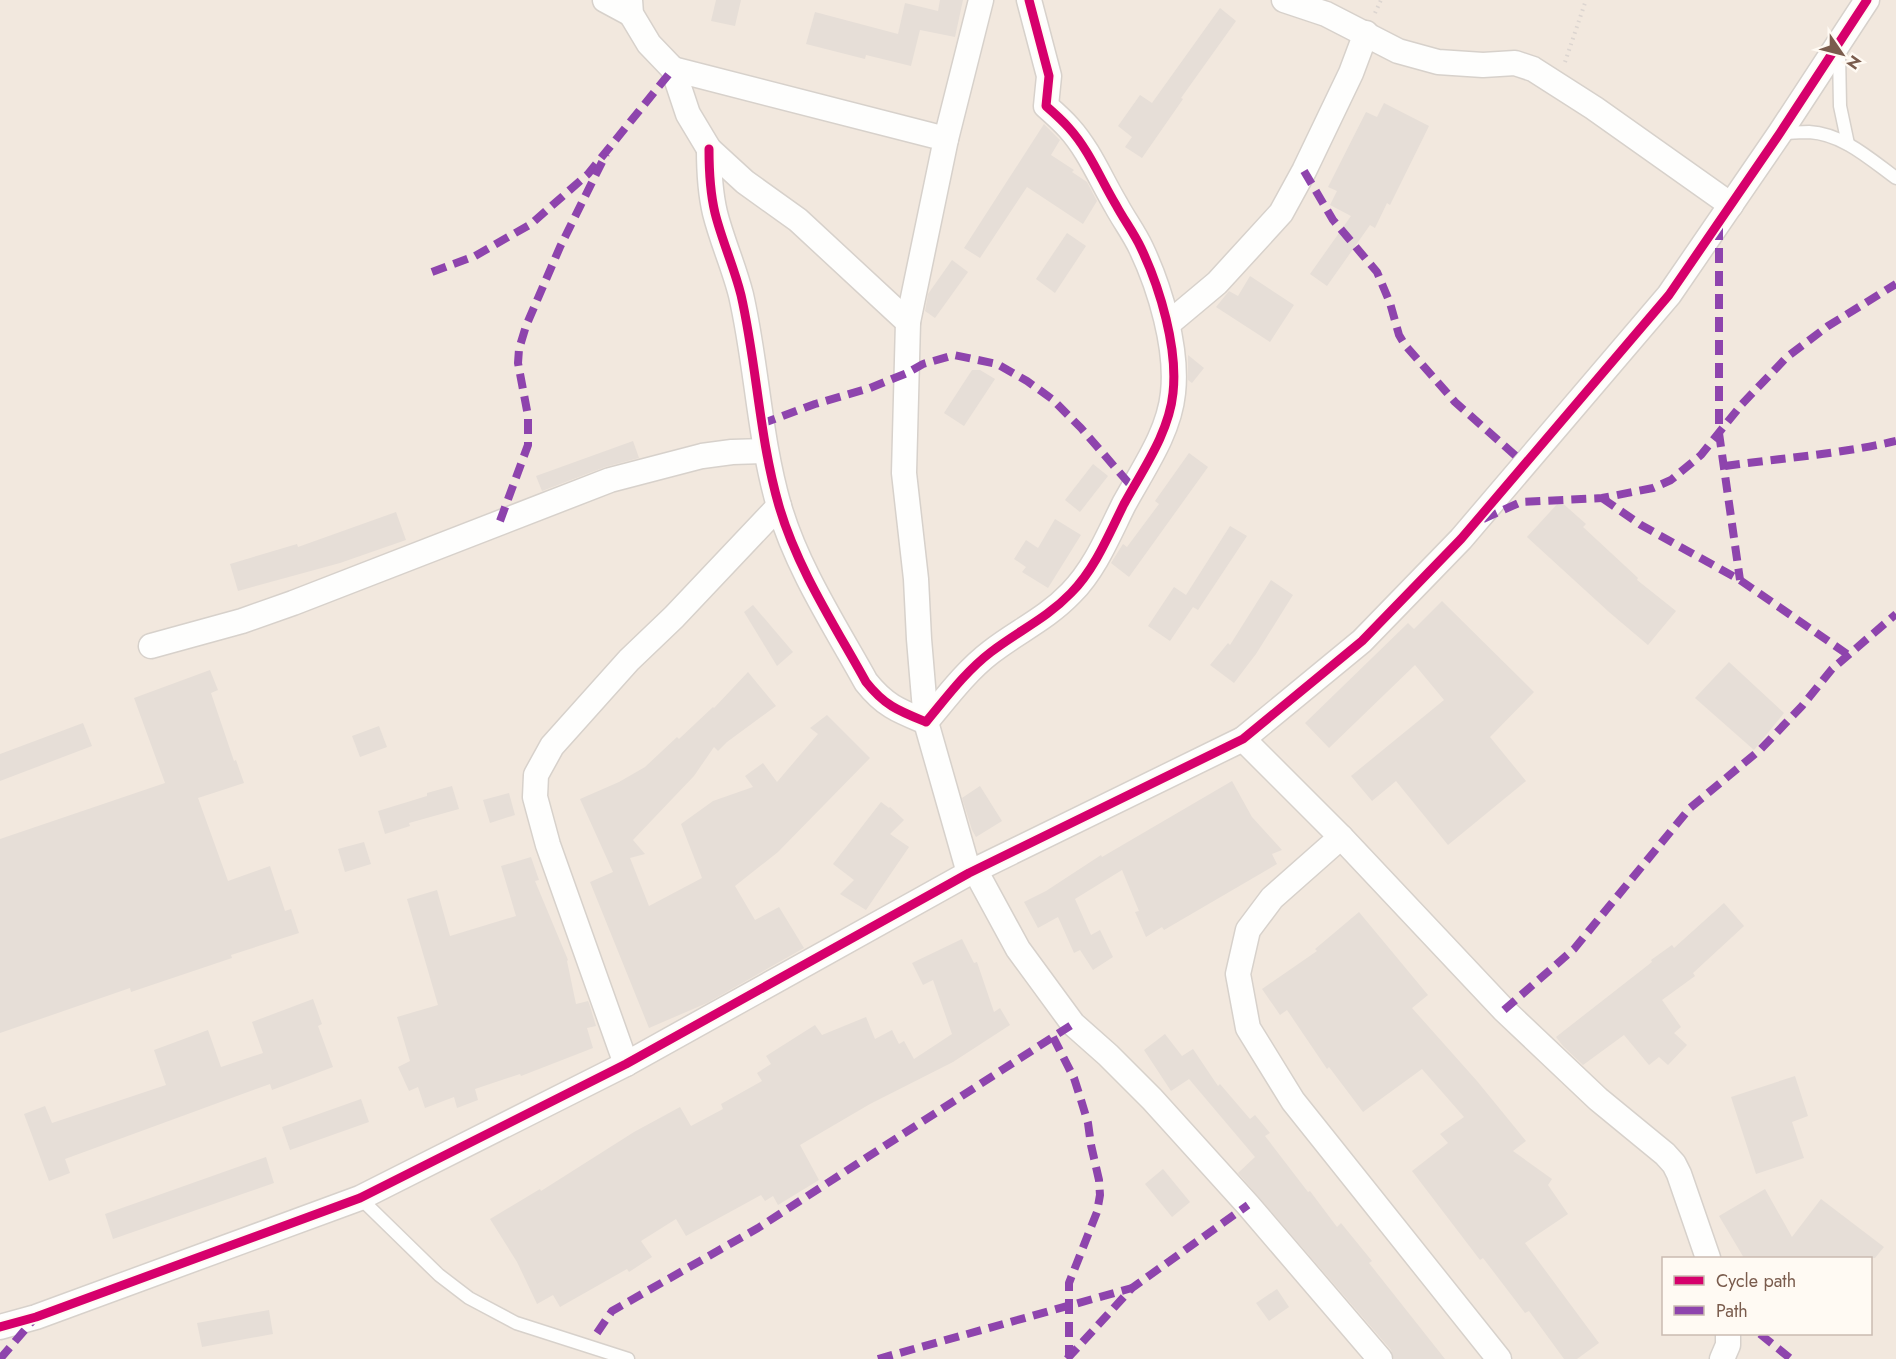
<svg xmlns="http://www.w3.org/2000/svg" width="1896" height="1359" font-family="Jost,sans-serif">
	<rect width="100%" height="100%" fill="#f9f5f0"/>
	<path fill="#f2e8de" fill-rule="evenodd" d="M 0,0 L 1896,0 L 1896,1359 L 0,1359 ZM 1664,1258 L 1870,1258 L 1870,1334 L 1664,1334 Z"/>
	<g fill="#e6ded7">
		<polygon points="716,0 741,0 735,26 711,21"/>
		<polygon points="940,0 963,0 955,37 920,30 911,66 866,55 865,59 806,44 815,12 898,34 905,3 938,11"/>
		<polygon points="1220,8 1236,21 1181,98 1183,99 1142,158 1125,147 1132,137 1118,126 1140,95 1152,103"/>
		<polygon points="1384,103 1429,126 1390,205 1387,203 1375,228 1370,225 1327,286 1310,274 1351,216 1330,205 1337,191 1328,187 1366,112 1377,117"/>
		<polygon points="1044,124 1060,140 1051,155 1074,170 1072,172 1087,182 1097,201 1083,224 1027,187 980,258 964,248"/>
		<polygon points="1067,233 1086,246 1055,293 1036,279"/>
		<polygon points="952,260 968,272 935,318 925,311 928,294"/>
		<polygon points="1250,276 1294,305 1270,342 1216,307 1229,291 1238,296"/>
		<polygon points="1188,355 1204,368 1192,383 1188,380"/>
		<polygon points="972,370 980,370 995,379 964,426 944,413"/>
		<polygon points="633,441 639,458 605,467 542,491 536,476"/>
		<polygon points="1189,453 1208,467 1129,577 1111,563 1123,544 1127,547 1159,504 1155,501"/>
		<polygon points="1093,464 1108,476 1080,512 1065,500"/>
		<polygon points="1560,501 1586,524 1583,527 1638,578 1637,580 1676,611 1648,645 1609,612 1527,537"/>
		<polygon points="396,512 406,540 340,563 238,591 230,564 297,544 298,547"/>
		<polygon points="1055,519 1081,535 1048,588 1022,572 1026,567 1014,559 1026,540 1038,548"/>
		<polygon points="1230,526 1247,536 1198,610 1193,607 1170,641 1148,626 1174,587 1186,595"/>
		<polygon points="1271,580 1293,595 1256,654 1234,683 1210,665 1228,643 1230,645"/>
		<polygon points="1442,601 1534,692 1490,737 1526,781 1448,845 1396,781 1372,801 1351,776 1444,700 1415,665 1329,748 1305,723 1408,623 1414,629"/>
		<polygon points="753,605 793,652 777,666 744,612"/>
		<polygon points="1729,662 1784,713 1754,750 1695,698"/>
		<polygon points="210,670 218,690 211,693 234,761 236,760 244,783 198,798 228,881 270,866 285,911 291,909 299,933 231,955 232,958 131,992 130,988 0,1033 0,839 165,783 134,698"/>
		<polygon points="748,672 776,706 727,742 718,751 714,747 694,776 633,840 645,854 630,858 649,906 702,878 681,824 713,801 753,787 745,776 763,763 777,782 818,734 810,728 827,715 870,758 778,852 735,886 755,920 779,907 804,948 707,1003 649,1028 590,882 613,872 580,799 619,782 645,767 677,737 679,739 713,707 714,708"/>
		<polygon points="83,723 92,746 0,781 0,754"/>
		<polygon points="379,726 387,747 360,757 352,736"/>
		<polygon points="1232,781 1252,817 1282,850 1272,854 1277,864 1164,930 1162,927 1146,937 1135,912 1139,911 1122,870 1075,899 1091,935 1100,930 1113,957 1093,970 1080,950 1074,953 1058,917 1038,928 1024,902 1046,891 1101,855 1102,857"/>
		<polygon points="452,786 459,809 409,823 410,826 385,834 378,811 427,796 427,793"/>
		<polygon points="980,786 1002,821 976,837 972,830 962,798"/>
		<polygon points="509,793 515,815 490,823 483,800"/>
		<polygon points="881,802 889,808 890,807 904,820 890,834 909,847 866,910 840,894 854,880 833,864"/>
		<polygon points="364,842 371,864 345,872 338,849"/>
		<polygon points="531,857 539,880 535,881 568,960 567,961 576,1004 588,1001 589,1003 596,1026 587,1028 593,1048 521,1076 520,1074 475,1089 478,1100 457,1108 454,1097 425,1108 418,1087 409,1091 398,1067 410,1061 397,1017 438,1005 407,899 437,890 450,936 516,916 501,866"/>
		<polygon points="1724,903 1744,926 1693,973 1695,976 1662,1000 1681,1027 1674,1033 1687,1045 1668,1065 1659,1057 1649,1065 1624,1035 1583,1065 1563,1046 1556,1037 1652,962 1651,960 1672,945 1674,948"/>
		<polygon points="1359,912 1428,995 1412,1008 1477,1081 1526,1141 1513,1151 1552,1179 1548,1185 1568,1214 1525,1243 1599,1343 1577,1359 1564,1359 1529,1311 1525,1313 1483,1258 1480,1260 1412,1171 1448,1143 1440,1134 1464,1117 1422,1069 1363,1112 1329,1067 1327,1069 1287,1010 1280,1015 1262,989 1317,951 1315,949"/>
		<polygon points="962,939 974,963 977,962 994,1012 1000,1008 1010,1025 953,1062 870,1104 800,1145 819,1180 778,1205 773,1196 765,1201 761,1195 686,1236 676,1219 641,1241 652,1257 629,1272 627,1269 560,1307 553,1295 537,1304 517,1262 490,1219 540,1189 541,1191 634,1132 680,1107 691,1126 723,1109 721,1104 762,1081 757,1073 771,1064 766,1056 815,1025 822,1035 866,1017 875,1039 892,1030 899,1044 904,1041 914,1059 952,1034 933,980 923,985 912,963"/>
		<polygon points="313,999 322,1024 318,1026 333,1067 272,1090 270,1084 65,1159 70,1173 49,1181 24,1114 45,1106 52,1123 166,1085 154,1050 208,1030 221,1067 263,1053 252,1022"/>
		<polygon points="1165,1034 1182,1056 1193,1049 1218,1086 1220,1084 1250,1119 1255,1115 1270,1133 1265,1136 1308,1192 1310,1191 1337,1227 1341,1223 1372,1261 1369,1263 1445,1359 1394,1359 1391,1350 1238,1173 1255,1157 1189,1079 1171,1091 1144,1050"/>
		<polygon points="1795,1076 1808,1116 1792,1122 1804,1158 1756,1174 1731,1097"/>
		<polygon points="361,1099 369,1122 290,1150 282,1127"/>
		<polygon points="266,1157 274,1183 113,1239 105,1214"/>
		<polygon points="1163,1169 1190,1202 1172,1217 1145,1184"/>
		<polygon points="1765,1189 1792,1237 1821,1199 1884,1247 1875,1258 1744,1258 1719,1216"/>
		<polygon points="1277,1289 1289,1307 1269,1321 1256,1303"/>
		<polygon points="269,1310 273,1334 202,1347 197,1323"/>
	</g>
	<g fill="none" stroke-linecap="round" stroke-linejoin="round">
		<g stroke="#d7d1cb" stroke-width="15">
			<g id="lane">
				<polyline points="1839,52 1840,106 1848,144"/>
				<path d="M 1780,133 C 1790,133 1799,132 1809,132 C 1843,134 1870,159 1896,178"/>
				<polyline points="360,1198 439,1275 469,1298 516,1323 628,1359"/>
			</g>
		</g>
		<g stroke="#d7d1cb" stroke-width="27">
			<g id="street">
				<polyline points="605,0 631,14"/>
				<polyline points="630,0 631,14 649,44 673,69 688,114 709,149 745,182 798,220 908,322"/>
				<polyline points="1284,0 1326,14 1398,51 1438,62 1483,65 1515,63 1533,69 1594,108 1731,205"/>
				<polyline points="673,69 946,139"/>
				<path d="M 709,149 C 709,171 710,192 715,213 C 722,241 734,267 741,295 C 757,365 759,437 779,506 C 797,568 835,626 866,682 C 885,706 899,711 926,722 C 946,698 966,671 991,652 C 1018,631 1046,619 1071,593 C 1095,569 1109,534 1124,504 C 1143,469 1169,433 1173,393 C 1178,348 1160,288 1141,248 C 1134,233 1124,220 1116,205 C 1101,180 1089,150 1069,128 C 1062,120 1054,113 1046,106 L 1049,76 L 1029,0"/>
				<polyline points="1168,324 1217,283 1281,213 1304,171 1351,73 1366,33"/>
				<polyline points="151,646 242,621 293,603 610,480 702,456 732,452 765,451"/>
				<polyline points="1243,739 1341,837 1504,1010 1598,1099 1665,1154 1674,1164 1679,1174 1708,1258"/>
				<polyline points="1341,837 1272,898 1248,930 1238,974 1248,1028 1293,1101 1499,1359"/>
				<polyline points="975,870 1018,949 1073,1024 1108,1055 1152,1099 1248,1205 1380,1359"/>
				<polyline points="969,873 926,722 919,639 916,579 904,473 908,322 946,139 981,0"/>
				<polyline points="626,1064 548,845 535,797 536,775 552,746 629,660 674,617 779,506"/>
				<polyline points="0,1327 36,1317 360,1198 626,1064 969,873 1243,739 1362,641 1461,539 1669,295 1780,133 1867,0"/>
				<polyline points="1722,1359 1728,1345 1728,1334"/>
			</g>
		</g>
		<g stroke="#dcd5d0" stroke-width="4" stroke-dasharray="1.5 4.5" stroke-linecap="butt">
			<polyline points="1375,13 1381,0"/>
			<polyline points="1565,62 1586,0"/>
		</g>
		<use href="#lane" stroke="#fefefd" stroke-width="12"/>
		<use href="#street" stroke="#fefefd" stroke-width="24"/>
		<g stroke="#8e44ad" stroke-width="8" stroke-dasharray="15 8" stroke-linecap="butt">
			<polyline points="1304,171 1333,220 1377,272 1390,303 1399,335 1405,345 1455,402 1525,464"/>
			<polyline points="1719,225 1719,433 1740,580"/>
			<polyline points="432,272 475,256 531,224 588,174 673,69"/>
			<polyline points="761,424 815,404 870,388 907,373 923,364 954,355 997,364 1027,381 1052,399 1081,428 1133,488"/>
			<path d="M 1725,466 C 1782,458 1840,454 1896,441"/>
			<polyline points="1602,498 1641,525 1740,580 1847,654"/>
			<polyline points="1483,519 1521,502 1602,498 1653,488 1671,480 1701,455 1742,404 1787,357 1828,326 1896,284"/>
			<polyline points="500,521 528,445 528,416 518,363 519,349 526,326 560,247 606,154"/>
			<polyline points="1504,1010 1574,949 1690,808 1761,749 1802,706 1832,669 1896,614"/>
			<polyline points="1053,1037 1074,1078 1081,1100 1088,1123 1091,1145 1099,1180 1100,1195 1097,1212 1069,1283 1069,1356"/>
			<polyline points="597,1333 612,1311 758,1228 1073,1024"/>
			<polyline points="1760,1334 1791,1359"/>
			<polyline points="0,1359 34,1319"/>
			<polyline points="878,1359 1132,1288"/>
			<polyline points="1067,1359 1132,1288 1248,1205"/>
		</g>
		<g stroke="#fffaf3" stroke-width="13">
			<g id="cycleway">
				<path d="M 709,149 C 709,171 710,192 715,213 C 722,241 734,267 741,295 C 757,365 759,437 779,506 C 797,568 835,626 866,682 C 885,706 899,711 926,722 C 946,698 966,671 991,652 C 1018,631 1046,619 1071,593 C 1095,569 1109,534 1124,504 C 1143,469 1169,433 1173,393 C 1178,348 1160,288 1141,248 C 1134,233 1124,220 1116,205 C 1101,180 1089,150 1069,128 C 1062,120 1054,113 1046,106 L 1049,76 L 1029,0"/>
				<polyline points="0,1327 36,1317 360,1198 626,1064 969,873 1243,739 1362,641 1461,539 1669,295 1780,133 1867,0"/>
			</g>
		</g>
		<use href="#cycleway" stroke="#d6006c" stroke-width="9"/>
	</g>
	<rect x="1662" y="1257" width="210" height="78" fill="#fffaf3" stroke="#cabbb1" stroke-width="1.5"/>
	<rect x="1674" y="1276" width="30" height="9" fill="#d6006c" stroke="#cabbb1" stroke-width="1.5"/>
	<text x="1716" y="1287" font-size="18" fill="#7a5c4d">Cycle path</text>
	<rect x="1674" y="1306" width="30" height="9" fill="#8e44ad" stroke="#cabbb1" stroke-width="1.5"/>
	<text x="1716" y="1317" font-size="18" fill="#7a5c4d">Path</text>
	<g transform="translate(1842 54) rotate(125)" stroke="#fffaf3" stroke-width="4.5" paint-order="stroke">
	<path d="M0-4.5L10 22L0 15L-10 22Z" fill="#7a5c4d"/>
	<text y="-9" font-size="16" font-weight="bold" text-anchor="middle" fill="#7a5c4d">N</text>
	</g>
</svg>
